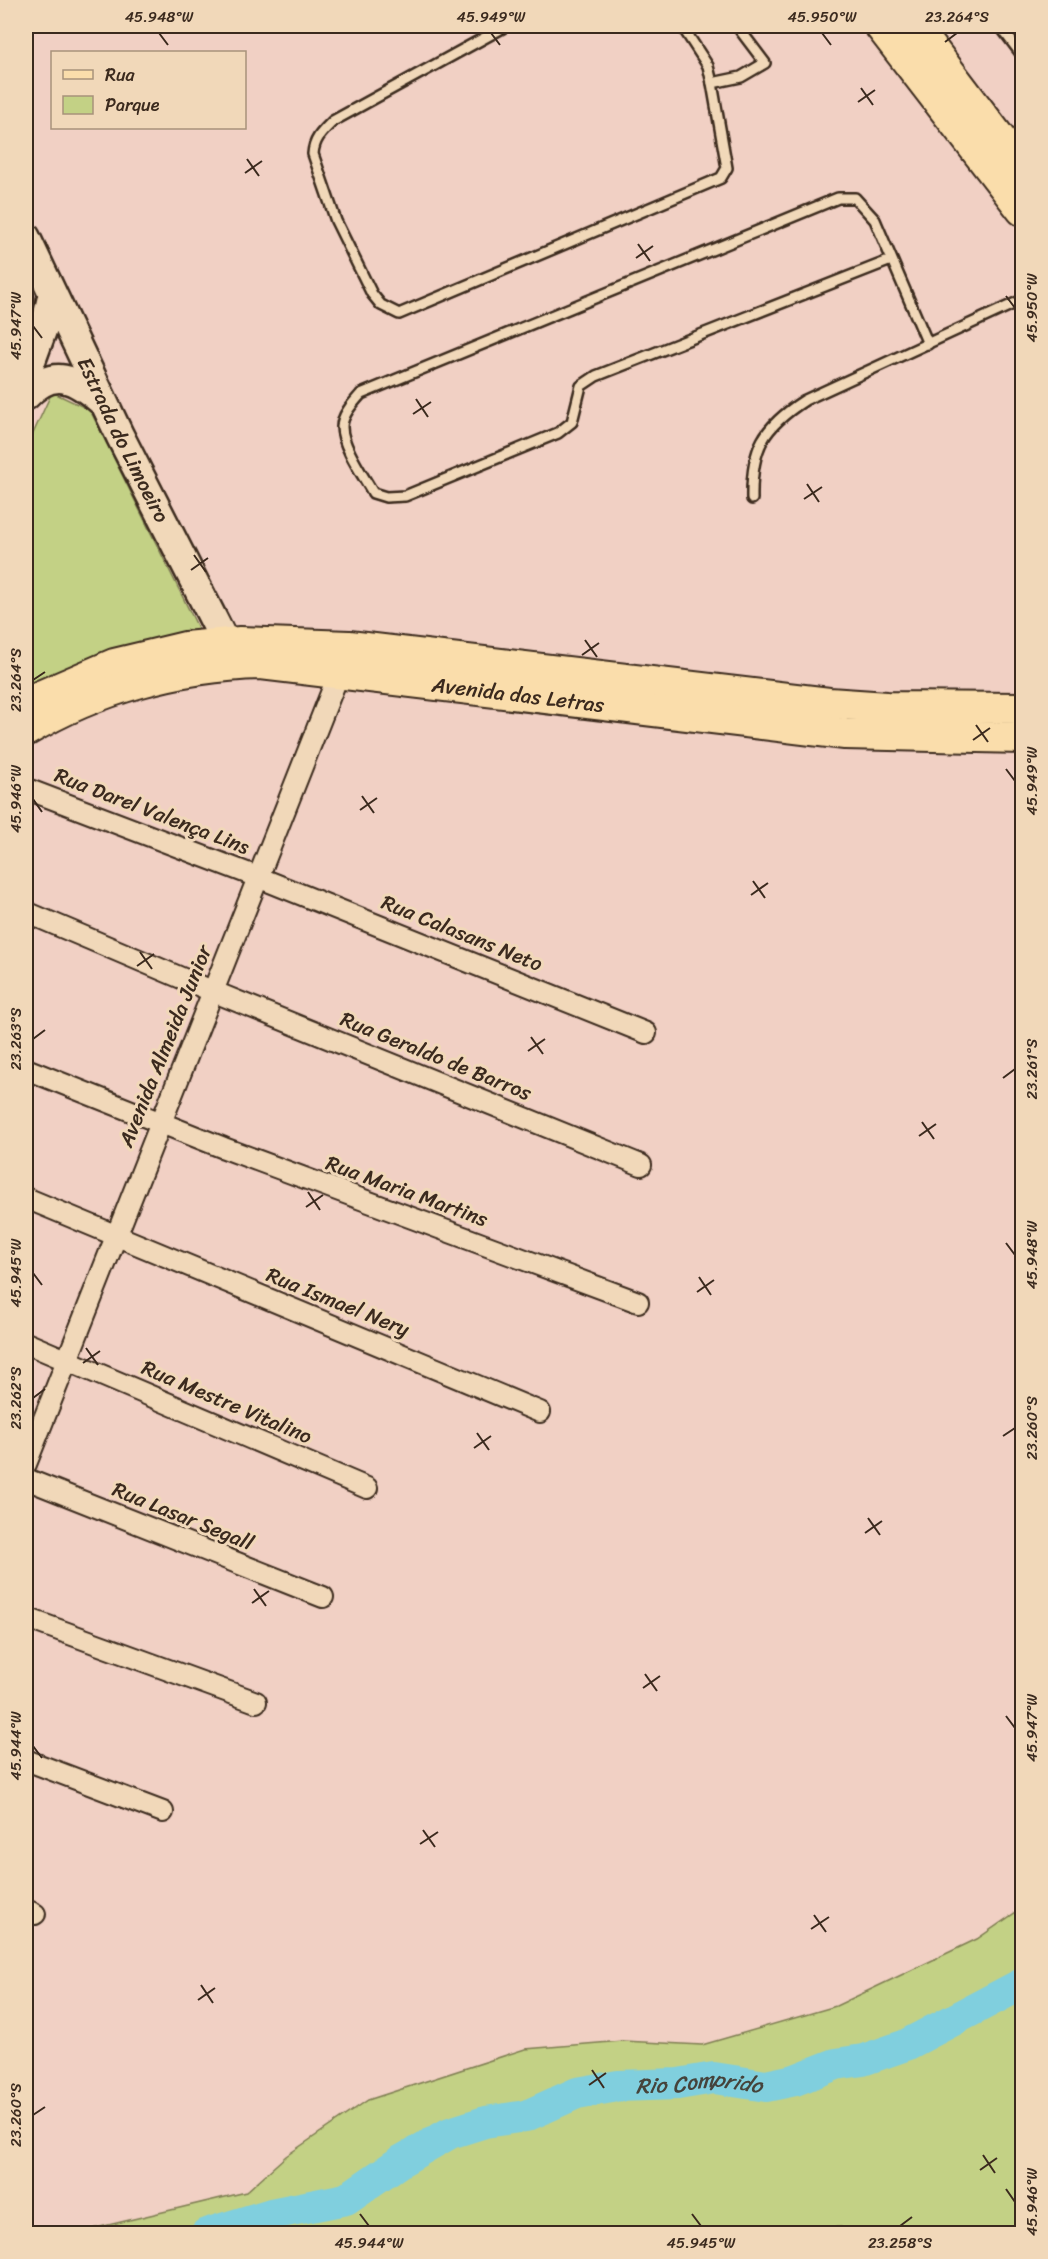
<svg xmlns="http://www.w3.org/2000/svg" width="1048" height="2259" font-family="Sriracha,sans-serif">
	<rect width="100%" height="100%" fill="#f1d0c4"/>
	<filter id="ink" filterUnits="userSpaceOnUse"><feTurbulence type="fractalNoise" baseFrequency=".0167" numOctaves="2"/><feDisplacementMap in="SourceGraphic" scale="12" xChannelSelector="R" yChannelSelector="G"/><feConvolveMatrix kernelMatrix="1 2 1 2 8 2 1 2 1" color-interpolation-filters="sRGB"/></filter>
	<g filter="url(#ink)">
		<g fill="#c3d185" stroke="#7f7e52" stroke-width="1.5">
			<polygon points="52,392 90,410 201,634 26,691 26,449"/>
			<polygon points="1022,1908 1022,2233 850,2234 841,2227 752,2234 86,2233 96,2228 246,2192 286,2156 368,2100 525,2049 623,2041 702,2045 836,2006 977,1939"/>
		</g>
		<g fill="none" stroke-linecap="round" stroke-linejoin="round">
			<path stroke="#80cfde" stroke-width="32" id="s1" d="M 206,2234 L 271,2214 L 346,2199 L 401,2161 L 450,2133 L 485,2122 L 526,2116 L 577,2093 L 618,2086 L 678,2084 L 714,2078 L 766,2086 L 795,2080 L 836,2064 L 863,2060 L 906,2045 L 1022,1984"/>
			<g stroke="#3b2a1e" stroke-width="14">
				<g id="service">
					<path d="M 506,26 L 333,121 C 322,132 314,139 313,154 L 336,221 L 372,294 L 381,305 L 399,314 L 721,178 L 727,168 L 712,83"/>
					<polyline points="682,26 708,66 712,83 741,77 765,63 737,26"/>
					<polyline points="1000,26 1022,55"/>
					<path d="M 891,260 L 596,376 L 581,386 L 572,422 L 558,433 L 405,496 L 386,497 L 373,493 C 364,477 342,446 342,427 C 342,415 353,403 361,394 L 838,198 L 855,198 L 875,220 L 928,344"/>
					<path d="M 752,499 C 751,448 763,427 805,400 L 1022,300"/>
				</g>
			</g>
			<g stroke="#3b2a1e" stroke-width="24">
				<g id="minor">
					<polyline points="27,789 260,878 646,1033"/>
					<polyline points="26,912 212,991 641,1165"/>
					<polyline points="26,1069 224,1148 638,1302"/>
					<polyline points="26,1198 540,1412"/>
					<polyline points="26,1343 367,1488"/>
					<polyline points="26,1464 343,663"/>
					<polyline points="26,1479 323,1597"/>
					<polyline points="26,1618 256,1702"/>
					<polyline points="26,1760 163,1812"/>
					<polyline points="26,1910 35,1914"/>
				</g>
			</g>
			<g stroke="#3b2a1e" stroke-width="32">
				<g id="secondary">
					<path id="s2" d="M 26,237 L 120,436 L 225,642 L 230,663"/>
					<polyline points="26,376 46,321 52,295"/>
					<path d="M 26,396 C 54,367 74,378 101,401"/>
				</g>
			</g>
			<g stroke="#3b2a1e" stroke-width="34">
				<g id="primary">
					<polyline points="880,26 1022,210"/>
					<polyline points="915,26 1022,167"/>
					<polyline points="26,702 114,664 185,647 240,642 349,646 829,703 887,707 1022,708"/>
					<path id="s3" d="M 26,731 C 96,689 179,666 261,664 L 845,734 L 1022,738"/>
				</g>
			</g>
			<use href="#service" stroke="#f1d8b9" stroke-width="9"/>
			<use href="#minor" stroke="#f1d8b9" stroke-width="20"/>
			<use href="#secondary" stroke="#f1d8b9" stroke-width="27"/>
			<use href="#primary" stroke="#faddab" stroke-width="30"/>
		</g>
	</g>
	<path fill="none" stroke="#3b2a1e" stroke-width="2" d="M 159,33 L 168,45M 491,33 L 500,45M 822,33 L 831,45M 945,42 L 957,33M 861,88 L 873,105M 858,102 L 875,90M 247,159 L 259,176M 245,173 L 262,161M 638,244 L 650,261M 636,258 L 653,246M 1006,296 L 1015,308M 33,326 L 42,338M 416,399 L 428,417M 413,414 L 431,402M 807,484 L 819,502M 804,499 L 822,487M 194,555 L 206,572M 191,570 L 208,558M 585,640 L 597,657M 582,655 L 599,643M 33,680 L 45,672M 976,725 L 988,742M 973,740 L 990,728M 1006,769 L 1015,781M 362,796 L 374,813M 33,799 L 42,812M 360,810 L 377,798M 753,881 L 765,898M 751,895 L 768,883M 140,952 L 152,969M 137,966 L 154,954M 531,1037 L 543,1054M 33,1039 L 45,1030M 528,1051 L 545,1039M 1003,1078 L 1015,1069M 922,1122 L 934,1139M 919,1136 L 936,1124M 308,1192 L 320,1210M 306,1207 L 323,1195M 1006,1243 L 1015,1255M 33,1273 L 42,1285M 699,1277 L 711,1295M 697,1292 L 714,1280M 86,1348 L 98,1365M 83,1363 L 100,1351M 33,1398 L 45,1389M 477,1433 L 489,1450M 1003,1436 L 1015,1428M 474,1448 L 491,1436M 868,1518 L 880,1535M 865,1533 L 882,1521M 254,1589 L 266,1606M 252,1603 L 269,1591M 645,1674 L 657,1691M 643,1688 L 660,1676M 1006,1716 L 1015,1728M 33,1746 L 42,1758M 423,1830 L 435,1847M 420,1844 L 438,1832M 814,1915 L 826,1932M 811,1929 L 829,1917M 201,1985 L 213,2003M 198,2000 L 215,1988M 592,2070 L 604,2088M 589,2085 L 606,2073M 33,2115 L 45,2107M 983,2155 L 995,2173M 980,2170 L 997,2158M 1006,2189 L 1015,2202M 360,2214 L 369,2226M 692,2214 L 701,2226M 900,2226 L 912,2217"/>
	<g text-anchor="middle" dominant-baseline="central" stroke-width="6" stroke-linejoin="round" paint-order="stroke">
		<g font-size="21" fill="#3b2a1e" stroke="#f1d8b9">
			<text stroke="none"><textPath href="#s2" startOffset="225">Estrada do Limoeiro</textPath></text>
			<text stroke="none"><textPath href="#s3" startOffset="506">Avenida das Letras</textPath></text>
			<text transform="translate(152 811) rotate(21)">Rua Darel Valença Lins</text>
			<text transform="translate(462 933) rotate(22)">Rua Calasans Neto</text>
			<text transform="translate(165 1046) rotate(-68)">Avenida Almeida Junior</text>
			<text transform="translate(436 1056) rotate(22)">Rua Geraldo de Barros</text>
			<text transform="translate(407 1191) rotate(20)">Rua Maria Martins</text>
			<text transform="translate(338 1302) rotate(22)">Rua Ismael Nery</text>
			<text transform="translate(227 1402) rotate(23)">Rua Mestre Vitalino</text>
			<text transform="translate(183 1516) rotate(22)">Rua Lasar Segall</text>
		</g>
		<g font-size="22" font-style="italic" fill="#45433b" stroke="#f1d8b9">
			<text stroke="none"><textPath href="#s1" startOffset="525">Rio Comprido</textPath></text>
		</g>
	</g>
	<rect width="1048" height="2259" fill="none" stroke="#f1d8b9" stroke-width="66"/>
	<rect x="51" y="51" width="195" height="78" fill="#f1d8b9" stroke="#a8927b" stroke-width="1.5"/>
	<rect x="63" y="70" width="30" height="9" fill="#faddab" stroke="#a8927b" stroke-width="1.5"/>
	<text x="105" y="81" font-size="18" fill="#3b2a1e">Rua</text>
	<rect x="63" y="96" width="30" height="18" fill="#c3d185" stroke="#a8927b" stroke-width="1.5"/>
	<text x="105" y="111" font-size="18" fill="#3b2a1e">Parque</text>
	<rect x="33" y="33" width="982" height="2193" fill="none" stroke="#3b2a1e" stroke-width="2"/>
	<g font-size="15" text-anchor="middle" fill="#3b2a1e">
		<text x="159" y="22">45.948°W</text>
		<text x="491" y="22">45.949°W</text>
		<text x="822" y="22">45.950°W</text>
		<text x="957" y="22">23.264°S</text>
		<text transform="translate(1032 308) rotate(-90)" y="5">45.950°W</text>
		<text transform="translate(16 326) rotate(-90)" y="5">45.947°W</text>
		<text transform="translate(16 680) rotate(-90)" y="5">23.264°S</text>
		<text transform="translate(1032 781) rotate(-90)" y="5">45.949°W</text>
		<text transform="translate(16 799) rotate(-90)" y="5">45.946°W</text>
		<text transform="translate(16 1039) rotate(-90)" y="5">23.263°S</text>
		<text transform="translate(1032 1069) rotate(-90)" y="5">23.261°S</text>
		<text transform="translate(1032 1255) rotate(-90)" y="5">45.948°W</text>
		<text transform="translate(16 1273) rotate(-90)" y="5">45.945°W</text>
		<text transform="translate(16 1398) rotate(-90)" y="5">23.262°S</text>
		<text transform="translate(1032 1428) rotate(-90)" y="5">23.260°S</text>
		<text transform="translate(1032 1728) rotate(-90)" y="5">45.947°W</text>
		<text transform="translate(16 1746) rotate(-90)" y="5">45.944°W</text>
		<text transform="translate(16 2115) rotate(-90)" y="5">23.260°S</text>
		<text transform="translate(1032 2202) rotate(-90)" y="5">45.946°W</text>
		<text x="369" y="2248">45.944°W</text>
		<text x="701" y="2248">45.945°W</text>
		<text x="900" y="2248">23.258°S</text>
	</g>
</svg>
